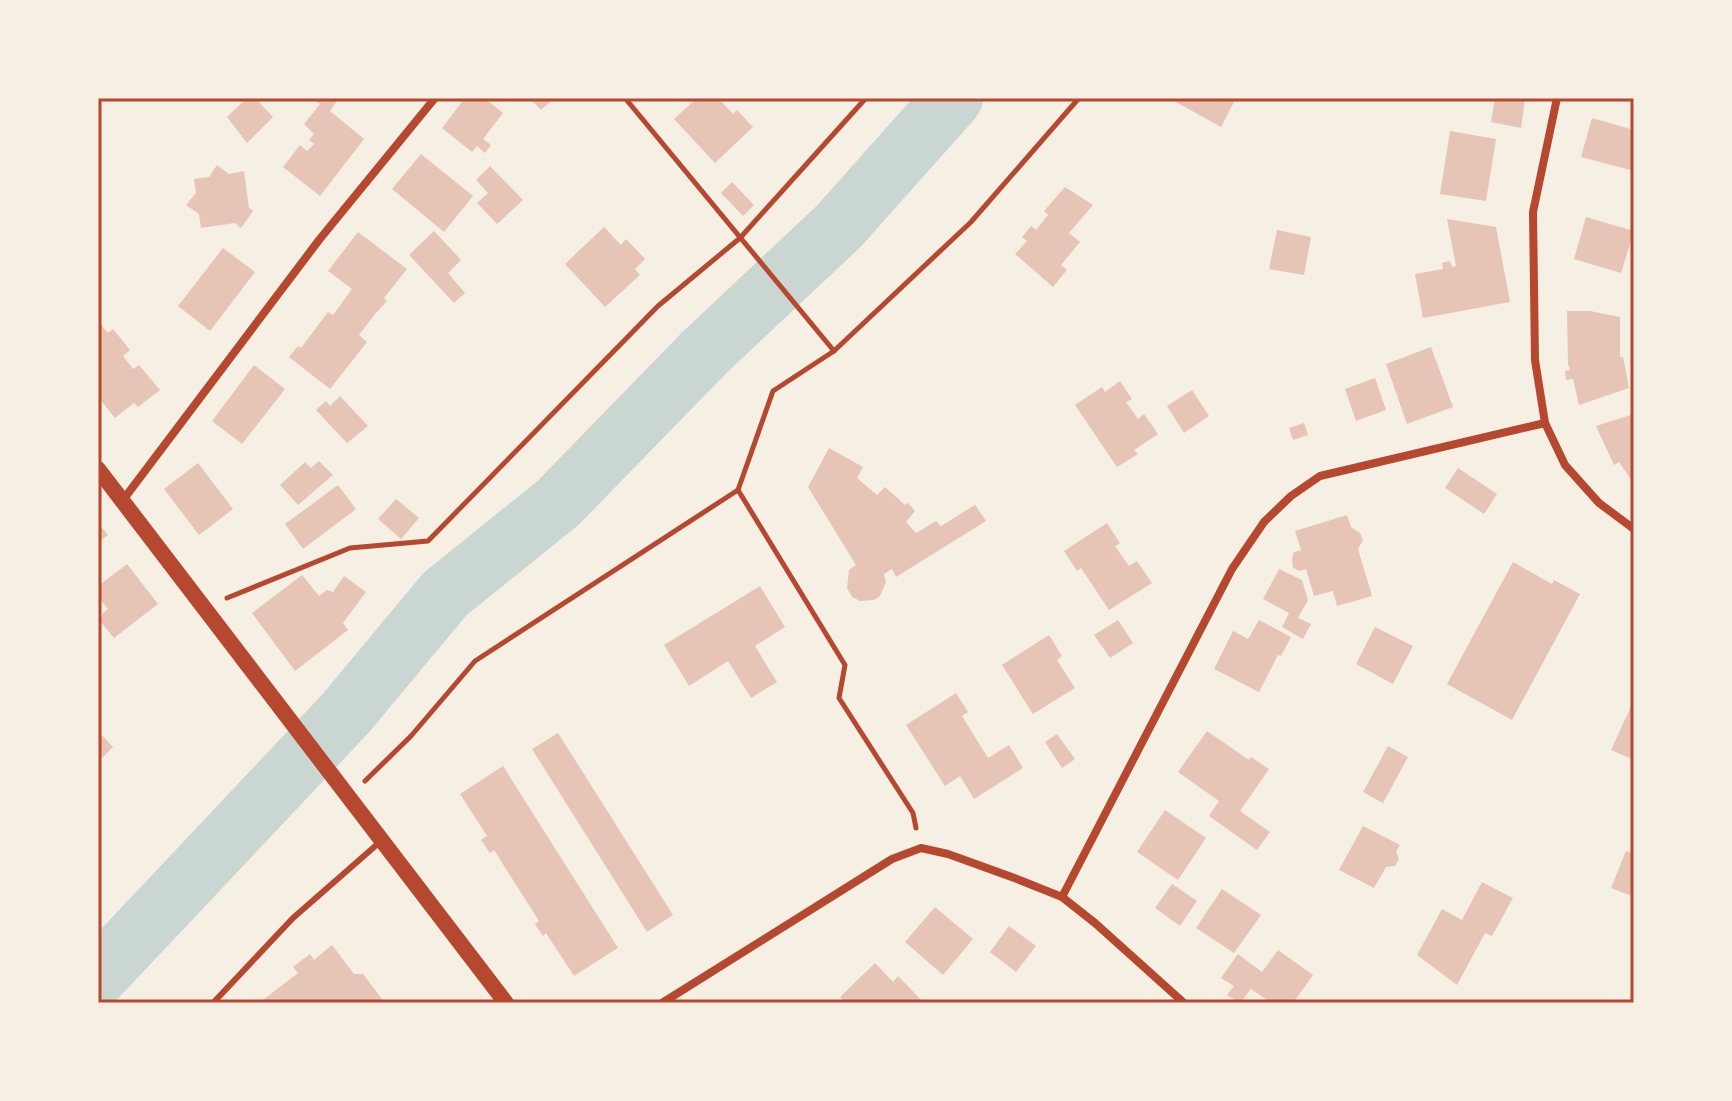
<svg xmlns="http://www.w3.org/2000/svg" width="1732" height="1101" font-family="'DM Sans',sans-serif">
	<rect width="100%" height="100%" fill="#f6efe4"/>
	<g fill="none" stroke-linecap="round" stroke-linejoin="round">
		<polyline stroke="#c9d6d2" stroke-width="60" points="98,976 346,713 445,594 558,503 705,352 839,226 953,98"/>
	</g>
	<g fill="#e6c5b7">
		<polygon points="247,98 255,98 273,117 247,143 227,117"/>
		<polygon points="313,98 339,98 330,111 364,139 320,196 283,167 300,145 307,151 314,144 309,140 314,134 304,124 320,104"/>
		<polygon points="465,98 484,98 503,113 483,139 491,145 485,153 477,146 472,152 442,128"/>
		<polygon points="529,98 554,98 541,110"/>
		<polygon points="697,98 718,98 733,114 737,110 753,127 715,163 674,119"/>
		<polygon points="1178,98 1236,98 1221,127 1176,102"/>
		<polygon points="1495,98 1525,99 1521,128 1491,122"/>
		<polygon points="1592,118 1634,130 1634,171 1581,157"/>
		<polygon points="1450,131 1496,139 1486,201 1440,194"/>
		<polygon points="421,154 473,196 444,232 392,189"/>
		<polygon points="217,165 229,174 244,171 249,208 253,211 241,228 235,223 201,228 199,214 186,205 196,193 194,179 209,177"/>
		<polygon points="490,166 523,200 497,224 477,203 488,193 476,180"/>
		<polygon points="732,182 754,205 743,216 721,193"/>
		<polygon points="1065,187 1093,205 1069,233 1080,242 1061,265 1067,270 1053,287 1015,254 1027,241 1022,237 1031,226 1036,230 1048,215 1044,211"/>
		<polygon points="1586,217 1634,231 1621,273 1574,259"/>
		<polygon points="1447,219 1496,227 1510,302 1423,318 1415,274 1443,269 1442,263 1450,261 1452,267 1456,266"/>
		<polygon points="604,227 621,245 626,239 645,259 635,269 640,275 605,307 565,264"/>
		<polygon points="1277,230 1311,237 1304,275 1269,269"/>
		<polygon points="434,231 461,260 448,273 465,293 454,303 409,255"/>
		<polygon points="358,232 407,269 384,298 387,301 375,314 359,335 367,342 330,389 289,357 298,346 301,348 328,312 333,315 352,289 328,271"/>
		<polygon points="223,248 255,272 210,331 178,306"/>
		<polygon points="1567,311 1590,311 1620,317 1620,357 1623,357 1629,388 1579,405 1573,379 1566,380 1565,371 1570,370 1568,364"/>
		<polygon points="98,321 108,333 113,329 130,350 123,356 133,369 139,365 160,390 138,407 134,403 115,418 98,397"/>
		<polygon points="1431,347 1453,407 1407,424 1386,364"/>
		<polygon points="254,365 285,389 242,444 212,421"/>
		<polygon points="1375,378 1386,410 1356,421 1345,389"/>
		<polygon points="1120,381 1132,399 1126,402 1138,419 1144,414 1158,434 1134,450 1138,454 1117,467 1075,405 1102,387 1105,392"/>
		<polygon points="1192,390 1209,416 1184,433 1167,406"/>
		<polygon points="340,396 368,426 347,443 316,410 326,401 330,406"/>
		<polygon points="1634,414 1634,484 1619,462 1614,465 1596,426"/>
		<polygon points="1304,423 1308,435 1293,440 1289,428"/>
		<polygon points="829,448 863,467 857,478 877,495 885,487 905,505 908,503 915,511 906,522 916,533 936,521 941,526 975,505 986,521 896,577 892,569 884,574 886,582 880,596 874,600 860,601 852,597 847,588 849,570 856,565 808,487"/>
		<polygon points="319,461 333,475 298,505 280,485 305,462 311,468"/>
		<polygon points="198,463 233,509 199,535 164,489"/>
		<polygon points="1458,468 1497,494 1484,514 1445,488"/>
		<polygon points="338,485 356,509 303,549 285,524"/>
		<polygon points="396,499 419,518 401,539 378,519"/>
		<polygon points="1347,515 1351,527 1360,533 1363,540 1358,549 1372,596 1337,606 1333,591 1314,596 1306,569 1300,571 1293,568 1292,559 1294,552 1301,550 1295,531"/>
		<polygon points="98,523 108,535 98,543"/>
		<polygon points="1107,523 1120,543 1115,546 1129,566 1137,561 1152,583 1109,610 1081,568 1077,571 1064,551"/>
		<polygon points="1513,562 1552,584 1554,580 1580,594 1512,720 1447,684"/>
		<polygon points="127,564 158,604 114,638 100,621 103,613 108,609 98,597 98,586"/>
		<polygon points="1279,569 1302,580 1308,600 1298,618 1311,624 1303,639 1282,627 1289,613 1263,599"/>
		<polygon points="302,575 319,596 327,590 333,592 344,576 366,592 343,623 348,630 295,671 252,613"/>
		<polygon points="760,586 785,627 755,646 777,682 751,698 728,661 689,686 664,645"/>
		<polygon points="1118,620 1133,643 1110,658 1094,635"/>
		<polygon points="1259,620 1291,637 1281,656 1278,655 1259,692 1214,669 1233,631 1248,639"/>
		<polygon points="1375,627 1413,646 1393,684 1356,664"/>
		<polygon points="1049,635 1062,656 1057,660 1075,688 1033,714 1002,665"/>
		<polygon points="956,693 968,712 962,716 988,758 1009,745 1023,768 974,799 960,776 945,786 906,725"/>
		<polygon points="1634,700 1634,760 1611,750"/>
		<polygon points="98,731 113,747 98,762"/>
		<polygon points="1207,731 1249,760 1251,757 1269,769 1240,811 1270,832 1257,850 1209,816 1219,801 1178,772"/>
		<polygon points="558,733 673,915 647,932 532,749"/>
		<polygon points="1057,734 1075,759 1062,768 1045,742"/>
		<polygon points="1388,746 1408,757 1383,803 1363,792"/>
		<polygon points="503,766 618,948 574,976 546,933 543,936 535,924 539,921 494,850 490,853 481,840 487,836 460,794"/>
		<polygon points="1165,810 1206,838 1178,880 1137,852"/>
		<polygon points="1363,826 1400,845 1396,852 1399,859 1395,866 1386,867 1374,888 1339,870"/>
		<polygon points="1626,851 1634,854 1634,897 1611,888"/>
		<polygon points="1482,882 1513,898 1492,936 1485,933 1457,985 1417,955 1442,909 1462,920"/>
		<polygon points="1172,884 1197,901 1180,926 1155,908"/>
		<polygon points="1222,889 1261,915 1234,953 1196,928"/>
		<polygon points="935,907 973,939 943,975 905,942"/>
		<polygon points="1009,926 1036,946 1016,972 990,952"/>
		<polygon points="332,945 354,974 363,974 385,1003 259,1003 298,973 293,967 310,954 314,960"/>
		<polygon points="1278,950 1313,975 1293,1003 1272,1003 1251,989 1240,1003 1227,995 1234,986 1221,978 1238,954 1262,972"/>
		<polygon points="875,963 893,982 898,976 924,1003 846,1003 840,997"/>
	</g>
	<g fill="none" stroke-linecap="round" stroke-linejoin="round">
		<g stroke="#b5482f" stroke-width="5">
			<polyline points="625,98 834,351"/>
			<polyline points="738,490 845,665 839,698 913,813 916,828"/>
			<polyline points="227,598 350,548 428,541 658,306 740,238 866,98"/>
			<polyline points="365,781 411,736 475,661 738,490 773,391 834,351 971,222 1079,98"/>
		</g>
		<polyline stroke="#b5482f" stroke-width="6" points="213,1003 293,918 381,841"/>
		<g stroke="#b5482f" stroke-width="8">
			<polyline points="1557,98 1533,212 1535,360 1545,423 1565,465 1599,503 1634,529"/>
			<polyline points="123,500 319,240 435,98"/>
			<polyline points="1062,897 1232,569 1264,522 1291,496 1320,476 1545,423"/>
			<polyline points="662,1003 892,859 921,848 948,854 1017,879 1062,897 1095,923 1184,1003"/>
		</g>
		<polyline stroke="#b5482f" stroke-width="16" points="98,469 506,1003"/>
	</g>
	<rect width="1732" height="1101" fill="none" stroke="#f6efe4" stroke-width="200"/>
	<rect x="100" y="100" width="1532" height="901" fill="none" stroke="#b5482f" stroke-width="3"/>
</svg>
